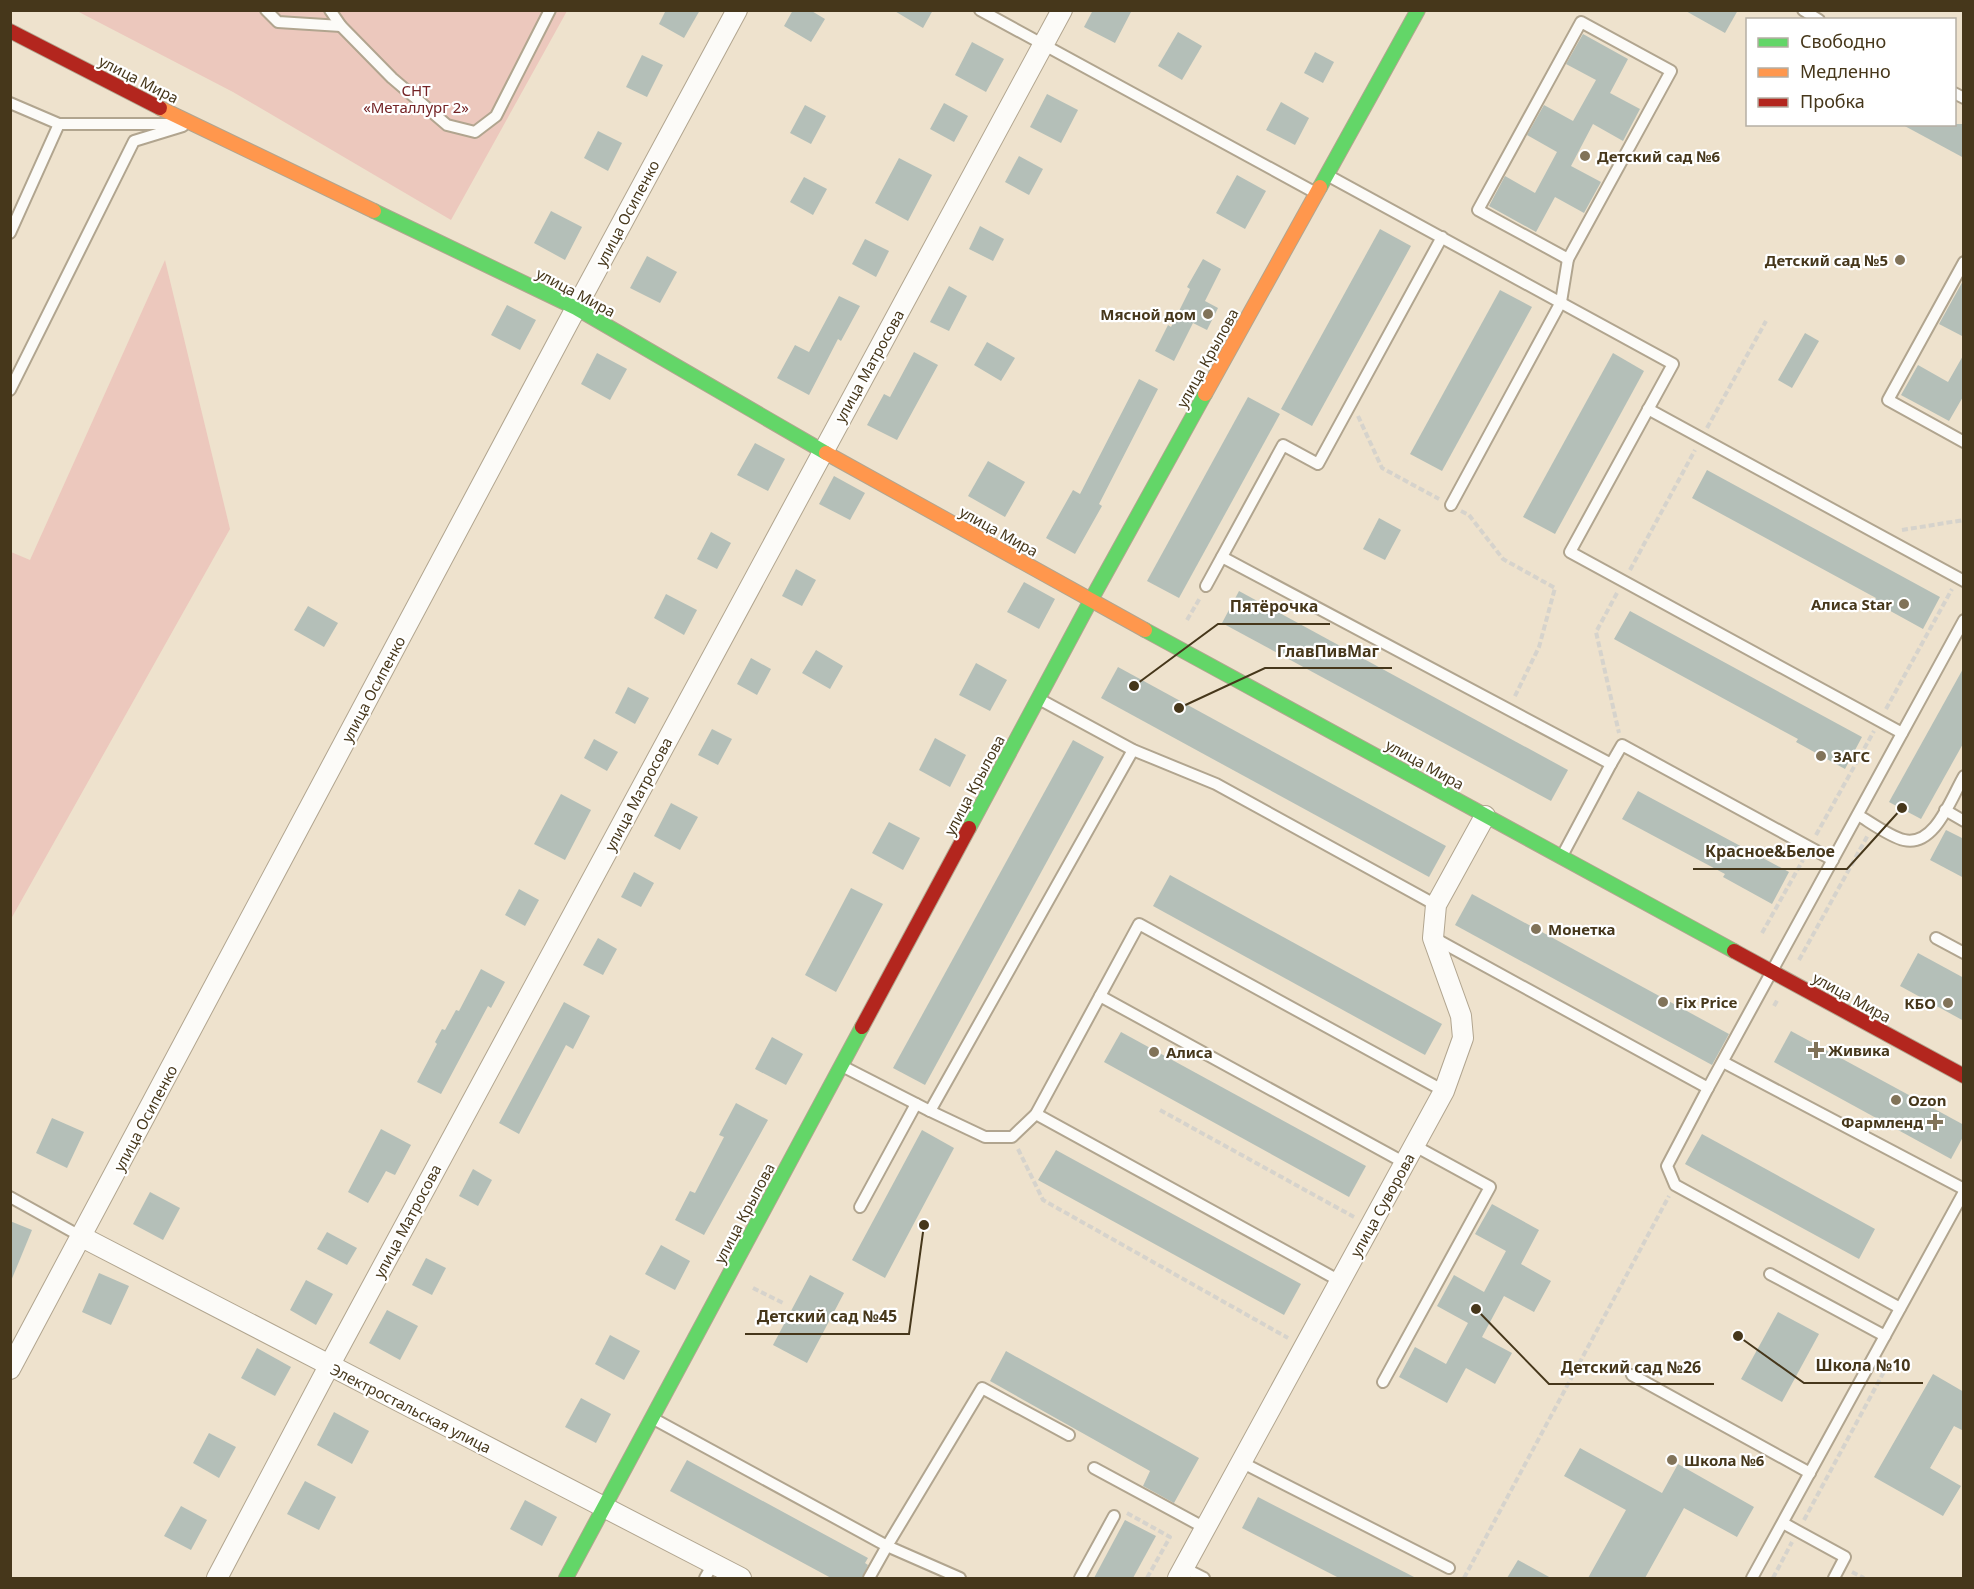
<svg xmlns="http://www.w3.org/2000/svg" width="1974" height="1589" font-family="'Noto Sans',sans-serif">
	<rect width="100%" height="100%" fill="#eee2cd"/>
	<g fill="#ecc8bd">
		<polygon points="77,11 567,11 451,220 233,92"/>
		<polygon points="165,260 230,529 11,919 11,552 30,560"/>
	</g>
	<g fill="#b4bfb8">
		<polygon points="666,10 700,10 684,38 659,24"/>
		<polygon points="793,10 810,10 825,19 811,42 784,26"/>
		<polygon points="893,10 933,10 923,28"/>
		<polygon points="1093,10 1132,10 1115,43 1084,27"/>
		<polygon points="1684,10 1738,10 1725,33"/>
		<polygon points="1178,32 1202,46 1182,80 1158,66"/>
		<polygon points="1583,34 1628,59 1610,93 1640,109 1623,141 1593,124 1571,166 1601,182 1584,213 1555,197 1536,232 1489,206 1505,176 1535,193 1557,152 1527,135 1544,105 1573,121 1596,80 1566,64"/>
		<polygon points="972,42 1004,59 986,92 955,75"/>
		<polygon points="1315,52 1334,62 1323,83 1304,73"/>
		<polygon points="642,55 663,65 647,97 626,87"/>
		<polygon points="1047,94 1078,110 1061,143 1030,127"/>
		<polygon points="1281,102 1309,118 1295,145 1266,130"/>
		<polygon points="944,103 968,116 954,142 930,129"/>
		<polygon points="805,105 826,116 811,144 790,133"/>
		<polygon points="1901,124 1964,124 1964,158"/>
		<polygon points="598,131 622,143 608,171 584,158"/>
		<polygon points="1019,156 1043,169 1029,195 1005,182"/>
		<polygon points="899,158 932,175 908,221 875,203"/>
		<polygon points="1237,175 1266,191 1245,229 1216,213"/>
		<polygon points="804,177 827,189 813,215 790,202"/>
		<polygon points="551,211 582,227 565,260 534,243"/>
		<polygon points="980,226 1004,239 993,261 969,249"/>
		<polygon points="1380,229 1411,246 1312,426 1281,409"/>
		<polygon points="865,239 889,251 876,277 852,264"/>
		<polygon points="647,256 677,272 660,303 630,288"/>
		<polygon points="1203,259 1221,269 1205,301 1218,308 1207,330 1193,323 1174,361 1155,351 1168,325 1171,327 1190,289 1187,287"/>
		<polygon points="1964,279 1964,337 1939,324"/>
		<polygon points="949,286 967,296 949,331 930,322"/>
		<polygon points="1500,290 1532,307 1442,471 1410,454"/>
		<polygon points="839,296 860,306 841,341 838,339 809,395 777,378 795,345 809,352"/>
		<polygon points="507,305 536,320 520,350 491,335"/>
		<polygon points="1805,333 1819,341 1792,388 1778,380"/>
		<polygon points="987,342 1015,358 1001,381 974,365"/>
		<polygon points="914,352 938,365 897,440 867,425 884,394 890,397"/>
		<polygon points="597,353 627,369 610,400 581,384"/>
		<polygon points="1613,353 1644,371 1555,534 1523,517"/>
		<polygon points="1964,354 1964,395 1949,421 1901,395 1918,365 1948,382"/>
		<polygon points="1139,379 1158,389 1099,504 1102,506 1075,554 1046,538 1073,490 1080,494"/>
		<polygon points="1248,397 1280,414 1179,598 1147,581"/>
		<polygon points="755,443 785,459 768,491 737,475"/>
		<polygon points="988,461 1025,482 1005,517 968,496"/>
		<polygon points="1707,470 1940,597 1923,629 1874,602 1876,598 1692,498"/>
		<polygon points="834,476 865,493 850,520 819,504"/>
		<polygon points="1379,518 1401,530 1385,560 1363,549"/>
		<polygon points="711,532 731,543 717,569 697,559"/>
		<polygon points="796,569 816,580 802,606 782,596"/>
		<polygon points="1024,582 1055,599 1039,629 1007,612"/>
		<polygon points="1239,591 1568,770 1551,801 1222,623"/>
		<polygon points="666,594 697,610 684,635 654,618"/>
		<polygon points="308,606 338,623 324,647 294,630"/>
		<polygon points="1630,611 1862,737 1845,769 1796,742 1798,739 1614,639"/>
		<polygon points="816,650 843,666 830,689 802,673"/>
		<polygon points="751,658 771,669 757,695 737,684"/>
		<polygon points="976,663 1007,680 990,711 959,695"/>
		<polygon points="1118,667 1446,846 1429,877 1101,698"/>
		<polygon points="1964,667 1964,742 1921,819 1889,802"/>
		<polygon points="628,687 649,698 635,724 615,713"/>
		<polygon points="712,729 732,739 718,765 698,755"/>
		<polygon points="935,738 966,755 950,787 919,770"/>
		<polygon points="594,739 618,752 607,771 584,758"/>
		<polygon points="1073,740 1104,757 925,1085 893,1068"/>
		<polygon points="1638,791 1789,872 1772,904 1723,877 1725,874 1622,819"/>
		<polygon points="561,794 591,810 565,860 534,844"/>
		<polygon points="671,803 698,817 680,850 654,836"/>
		<polygon points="889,822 920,838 903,870 872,853"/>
		<polygon points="1946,830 1964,839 1964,878 1930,860"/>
		<polygon points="634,872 654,883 641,907 621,897"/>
		<polygon points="1170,875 1442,1024 1425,1055 1153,906"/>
		<polygon points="851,888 883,904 836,992 805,975"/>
		<polygon points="519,889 539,900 525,926 505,915"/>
		<polygon points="1472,894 1729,1034 1712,1065 1455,925"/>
		<polygon points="598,938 617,949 603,975 583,965"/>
		<polygon points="1918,953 1964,978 1964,1021 1900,986"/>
		<polygon points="481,969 505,982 491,1008 488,1006 441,1094 417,1082 437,1044 435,1042 442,1029 445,1030 456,1010 459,1011"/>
		<polygon points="564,1002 590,1016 573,1049 566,1045 519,1134 499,1123"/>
		<polygon points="1791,1031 1964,1125 1964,1135 1951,1159 1774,1062"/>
		<polygon points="1121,1032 1366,1166 1349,1197 1104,1062"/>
		<polygon points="772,1037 803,1054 786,1085 755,1069"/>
		<polygon points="736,1103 768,1120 704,1235 675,1220 690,1191 695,1193 724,1137 719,1135"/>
		<polygon points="52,1118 84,1132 67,1168 36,1153"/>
		<polygon points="381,1129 411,1145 395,1175 386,1171 368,1203 348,1192"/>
		<polygon points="922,1130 954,1148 885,1278 852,1260"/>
		<polygon points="1702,1134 1875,1229 1859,1259 1685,1164"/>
		<polygon points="1056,1150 1301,1284 1284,1315 1038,1180"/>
		<polygon points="473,1169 492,1180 478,1206 459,1196"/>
		<polygon points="150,1192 180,1208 163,1240 133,1224"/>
		<polygon points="1492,1204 1539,1230 1521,1264 1551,1281 1534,1312 1504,1296 1482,1337 1512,1353 1495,1384 1466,1368 1447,1403 1399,1377 1415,1347 1446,1364 1468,1323 1437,1306 1454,1275 1484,1292 1506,1251 1475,1234"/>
		<polygon points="10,1221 32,1230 11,1281 10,1281"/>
		<polygon points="327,1232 357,1248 347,1265 317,1249"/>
		<polygon points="661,1245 690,1261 675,1290 645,1274"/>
		<polygon points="426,1258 446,1268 432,1295 412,1285"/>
		<polygon points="99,1273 129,1286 111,1325 82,1312"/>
		<polygon points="810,1275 844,1293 807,1363 773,1345"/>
		<polygon points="306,1280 333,1294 316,1325 290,1310"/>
		<polygon points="387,1310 418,1326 400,1360 369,1343"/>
		<polygon points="1778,1312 1819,1334 1782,1402 1741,1379"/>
		<polygon points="610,1335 640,1351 624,1380 595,1364"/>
		<polygon points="257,1348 291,1367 275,1396 241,1378"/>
		<polygon points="1006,1351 1199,1458 1174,1503 1143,1486 1150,1471 990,1381"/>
		<polygon points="1933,1374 1964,1392 1964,1431 1954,1426 1930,1468 1961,1486 1943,1516 1874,1477"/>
		<polygon points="581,1398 611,1414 596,1443 565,1427"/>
		<polygon points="334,1412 369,1431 352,1464 317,1445"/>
		<polygon points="209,1433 236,1447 219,1478 193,1463"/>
		<polygon points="1580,1448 1662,1493 1678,1464 1754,1507 1737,1537 1684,1508 1645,1578 1588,1578 1626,1510 1564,1476"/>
		<polygon points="687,1460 868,1558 865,1563 868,1565 862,1578 831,1578 670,1491"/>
		<polygon points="305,1481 336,1497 319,1530 287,1514"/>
		<polygon points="1258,1497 1416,1578 1339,1578 1242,1528"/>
		<polygon points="525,1500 557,1517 542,1546 510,1529"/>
		<polygon points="181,1506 207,1520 191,1550 164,1536"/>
		<polygon points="1125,1520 1156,1536 1133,1578 1094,1578"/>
		<polygon points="1518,1560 1551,1578 1507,1578"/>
	</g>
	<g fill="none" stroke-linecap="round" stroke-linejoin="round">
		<g stroke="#b1a58f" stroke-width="14">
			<g id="lane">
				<polyline points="266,10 278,22 341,26"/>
				<polyline points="330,10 341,26 392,78 447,125 475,132 496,116 550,10"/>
				<polyline points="980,10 1314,192"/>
				<polyline points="1803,10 1819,20"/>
				<polygon points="1581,22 1671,71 1568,259 1478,210"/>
				<polyline points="1954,93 1964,98"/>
				<polyline points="10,103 59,124 172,124"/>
				<polyline points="1327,175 1673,364 1570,552 1902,733"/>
				<polyline points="10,233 59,124"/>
				<polyline points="1964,262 1888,400 1964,442"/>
				<polyline points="10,390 134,141 183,126"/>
				<polyline points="1648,409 1964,581"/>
				<polyline points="1451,505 1561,302 1568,259"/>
				<polyline points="1222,557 1611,764 1562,856"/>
				<polyline points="1206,586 1283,445 1318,464 1442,237"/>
				<polyline points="1039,699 1133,750 1216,784 1436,905"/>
				<polyline points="1611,764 1622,745 1833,860"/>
				<polyline points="1945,810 1964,821"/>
				<path d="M 1858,815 C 1870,822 1890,837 1904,840 C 1935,847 1951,798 1964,776"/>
				<polyline points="1434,938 1708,1088 1964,620"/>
				<polyline points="1936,938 1964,953"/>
				<polyline points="1100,996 1405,1163"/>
				<polyline points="1723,1062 1964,1189"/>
				<polyline points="842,1066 930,1111 1133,750"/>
				<polyline points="1708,1088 1667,1166 1675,1185 1900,1308"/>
				<polyline points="930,1111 985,1137 1012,1137 1036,1114 1139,924 1444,1091"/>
				<polyline points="1036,1114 1340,1281"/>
				<polyline points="10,1197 82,1237"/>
				<polyline points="860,1207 916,1104"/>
				<polyline points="1770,1274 1885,1336"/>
				<polyline points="1632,1375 1810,1473"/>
				<polyline points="1383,1382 1490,1187 1415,1146"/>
				<polyline points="652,1418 887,1546 869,1578"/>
				<polyline points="1241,1462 1449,1568"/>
				<polyline points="1094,1468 1205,1528"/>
				<polyline points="1783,1523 1845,1557 1834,1578"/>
				<polyline points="1184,1568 1204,1578"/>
				<polyline points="705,1578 713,1564"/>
				<polyline points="960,1578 887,1546 982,1388 1069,1435"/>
				<polyline points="1080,1578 1114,1516"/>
				<polyline points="1752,1578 1964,1192"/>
			</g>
		</g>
		<g stroke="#b1a58f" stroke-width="22">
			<g id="street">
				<path d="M 82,1237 C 301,1352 522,1463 741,1578"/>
				<polyline points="10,1369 576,308 737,10"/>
				<polyline points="217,1578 329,1366 1062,10"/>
				<polyline points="1178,1578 1444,1091 1463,1038 1461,1016 1433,938 1436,905 1485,816"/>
			</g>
		</g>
		<g stroke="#b1a58f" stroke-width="16">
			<g id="fast">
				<polyline points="1320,187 1418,10"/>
				<polyline points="374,211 576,308 826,453"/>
				<polyline points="1145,630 1734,951"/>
				<polyline points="969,828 1091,600 1205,394"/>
				<polyline points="566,1578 862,1027"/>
			</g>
		</g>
		<g stroke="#b1a58f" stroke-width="16">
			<g id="slow">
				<polyline points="160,108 374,211"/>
				<polyline points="1205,394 1320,187"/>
				<polyline points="826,453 1145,630"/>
			</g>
		</g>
		<g stroke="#b1a58f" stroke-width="16">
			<g id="jam">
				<polyline points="10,31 160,108"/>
				<polyline points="1734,951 1964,1076"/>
				<polyline points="862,1027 969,828"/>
			</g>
		</g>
		<g stroke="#d6d3cc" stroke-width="4" stroke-dasharray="6 3" stroke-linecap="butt">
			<polyline points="1358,416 1382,468 1439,499"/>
			<polyline points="1707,428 1766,321"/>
			<polyline points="1461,511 1469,515 1503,559 1555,588 1539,647 1514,698"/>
			<polyline points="1902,530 1964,520"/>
			<polyline points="1630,570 1695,450"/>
			<polyline points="1617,593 1596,632 1619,733"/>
			<polyline points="1187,620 1200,598"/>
			<polyline points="1886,709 1952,589"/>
			<polyline points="1816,835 1874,731"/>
			<polyline points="1762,933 1803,860"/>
			<polyline points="1799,960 1868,835"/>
			<polyline points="1774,1006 1778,999"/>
			<polyline points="1160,1110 1354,1217"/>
			<polyline points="1018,1149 1043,1200 1288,1338"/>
			<polyline points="753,1288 785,1304"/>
			<polyline points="1127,1513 1170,1537 1147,1578"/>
			<polyline points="1804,1520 1886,1368"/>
			<polyline points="1852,1572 1864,1578"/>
			<polyline points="1464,1578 1669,1196"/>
			<polyline points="1773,1578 1792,1542"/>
		</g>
		<use href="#lane" stroke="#fcfbf8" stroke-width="10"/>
		<use href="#street" stroke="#fcfbf8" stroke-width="20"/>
		<use href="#fast" stroke="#63d668" stroke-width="14"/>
		<use href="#slow" stroke="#ff974d" stroke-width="14"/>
		<use href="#jam" stroke="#b3261e" stroke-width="14"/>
	</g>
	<g fill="#817359" stroke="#fff" stroke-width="2">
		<circle cx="1585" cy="156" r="6"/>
		<circle cx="1900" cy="260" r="6"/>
		<circle cx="1208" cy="314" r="6"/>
		<circle cx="1904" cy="604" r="6"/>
		<circle cx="1821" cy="756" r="6"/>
		<circle cx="1536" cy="929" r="6"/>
		<circle cx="1663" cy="1002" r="6"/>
		<circle cx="1948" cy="1003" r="6"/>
		<path d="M1813 1041h6v6h6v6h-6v6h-6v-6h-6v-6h6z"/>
		<circle cx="1154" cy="1052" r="6"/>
		<circle cx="1896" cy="1100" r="6"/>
		<path d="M1932 1113h6v6h6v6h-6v6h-6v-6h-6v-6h6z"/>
		<circle cx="1672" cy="1460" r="6"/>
	</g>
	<g text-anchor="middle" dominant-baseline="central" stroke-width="4.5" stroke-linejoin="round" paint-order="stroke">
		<g font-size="15" fill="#46371b" stroke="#fff">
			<text transform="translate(139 79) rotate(27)">улица Мира</text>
			<text transform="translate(627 213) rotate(-62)">улица Осипенко</text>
			<text transform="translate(576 292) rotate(28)">улица Мира</text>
			<text transform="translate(1207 358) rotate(-61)">улица Крылова</text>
			<text transform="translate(869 366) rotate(-61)">улица Матросова</text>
			<text transform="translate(999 531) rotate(29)">улица Мира</text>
			<text transform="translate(373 689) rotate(-62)">улица Осипенко</text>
			<text transform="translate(1425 764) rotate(29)">улица Мира</text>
			<text transform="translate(974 785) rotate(-62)">улица Крылова</text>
			<text transform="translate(638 794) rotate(-62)">улица Матросова</text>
			<text transform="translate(1852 997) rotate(29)">улица Мира</text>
			<text transform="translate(145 1118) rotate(-62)">улица Осипенко</text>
			<text transform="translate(1382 1205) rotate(-61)">улица Суворова</text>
			<text transform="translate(744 1213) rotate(-62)">улица Крылова</text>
			<text transform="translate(407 1221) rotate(-62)">улица Матросова</text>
			<text transform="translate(411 1408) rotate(27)">Электростальская улица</text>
		</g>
		<g font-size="15" fill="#742325" stroke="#fff">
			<text x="416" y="90">СНТ<tspan x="416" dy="17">«Металлург 2»</tspan></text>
		</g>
		<g font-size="15" font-weight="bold" fill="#46371b" stroke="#fff" text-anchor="start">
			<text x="1597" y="156">Детский сад №6</text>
			<text x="1888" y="260" text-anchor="end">Детский сад №5</text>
			<text x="1196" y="314" text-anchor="end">Мясной дом</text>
			<text x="1892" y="604" text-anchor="end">Алиса Star</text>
			<text x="1833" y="756">ЗАГС</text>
			<text x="1548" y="929">Монетка</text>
			<text x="1675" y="1002">Fix Price</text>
			<text x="1936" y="1003" text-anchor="end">КБО</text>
			<text x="1828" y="1050">Живика</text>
			<text x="1166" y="1052">Алиса</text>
			<text x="1908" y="1100">Ozon</text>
			<text x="1923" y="1122" text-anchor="end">Фармленд</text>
			<text x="1684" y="1460">Школа №6</text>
		</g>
	</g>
	<path fill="none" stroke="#46371b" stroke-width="2" d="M1134 686L1218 624H1330M1179 708L1265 668H1392M1902 808L1847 869H1693M924 1225L909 1334H745M1738 1336L1804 1383H1923M1476 1309L1549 1384H1714"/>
	<g fill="#46371b" stroke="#fff" stroke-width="2">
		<circle cx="1134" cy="686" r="6"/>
		<circle cx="1179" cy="708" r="6"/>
		<circle cx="1902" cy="808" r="6"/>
		<circle cx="924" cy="1225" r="6"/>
		<circle cx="1738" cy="1336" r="6"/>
		<circle cx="1476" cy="1309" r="6"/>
	</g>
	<g font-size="16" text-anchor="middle" font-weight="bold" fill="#46371b" stroke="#fff" stroke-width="4.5" stroke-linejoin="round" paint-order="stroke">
		<text x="1274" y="612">Пятёрочка</text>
		<text x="1328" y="657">ГлавПивМаг</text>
		<text x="1770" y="857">Красное&amp;Белое</text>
		<text x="827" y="1322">Детский сад №45</text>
		<text x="1863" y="1371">Школа №10</text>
		<text x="1631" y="1373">Детский сад №26</text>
	</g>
	<rect width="1974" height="1589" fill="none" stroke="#46371b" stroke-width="24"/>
	<rect x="1746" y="18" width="210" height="108" fill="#ffffff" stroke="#b5afa4" stroke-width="1.5"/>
	<rect x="1758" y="38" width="30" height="9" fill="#63d668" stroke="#b5afa4" stroke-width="1.5"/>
	<text x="1800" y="48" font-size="18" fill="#46371b">Свободно</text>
	<rect x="1758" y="68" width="30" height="9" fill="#ff974d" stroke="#b5afa4" stroke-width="1.5"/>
	<text x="1800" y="78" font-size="18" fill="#46371b">Медленно</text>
	<rect x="1758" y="98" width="30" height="9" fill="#b3261e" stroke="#b5afa4" stroke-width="1.5"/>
	<text x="1800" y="108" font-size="18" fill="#46371b">Пробка</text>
</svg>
